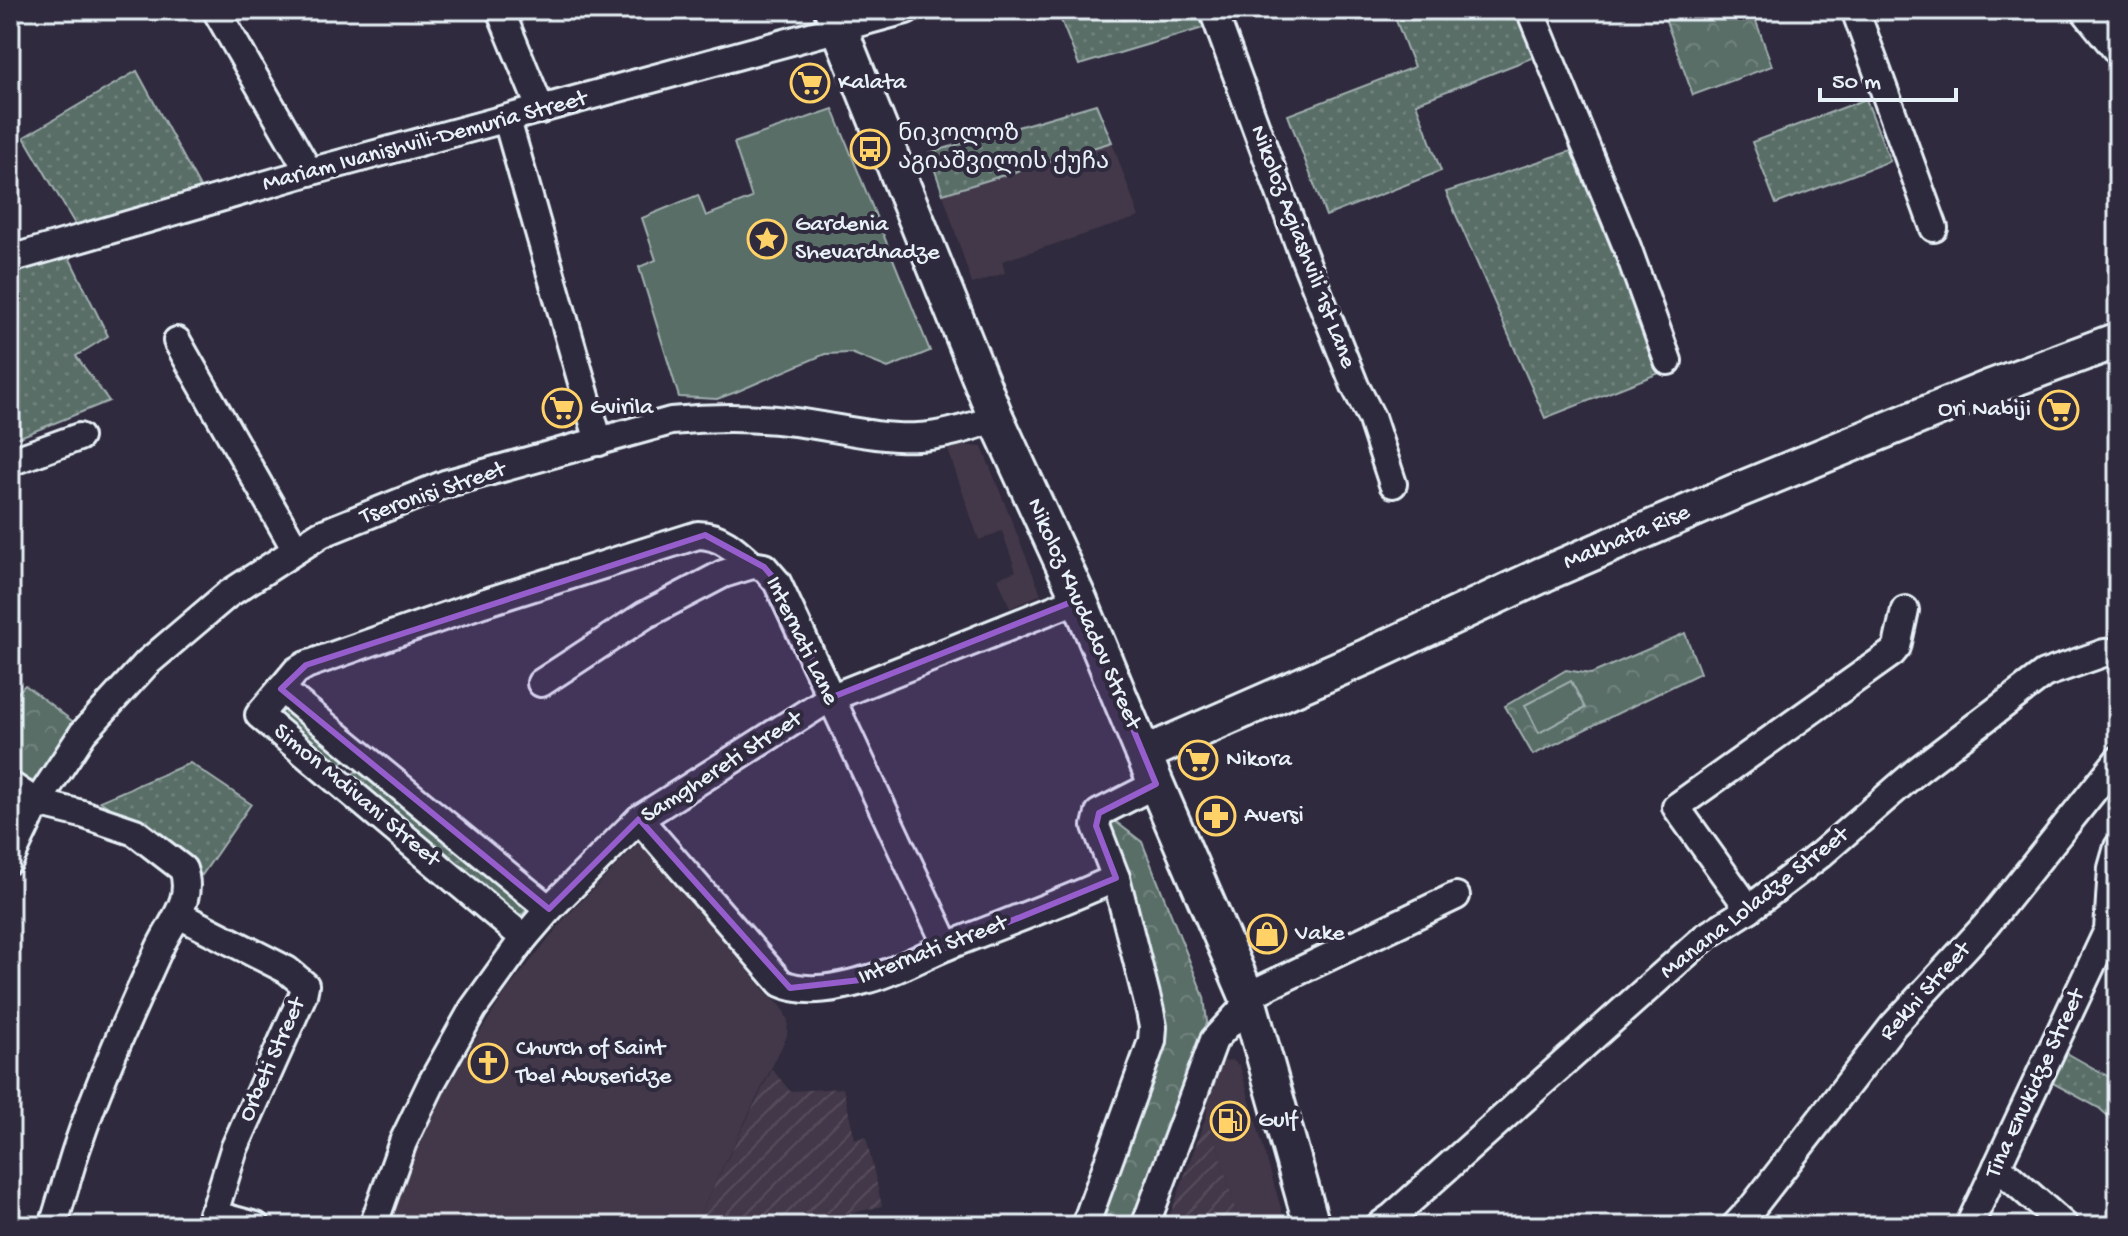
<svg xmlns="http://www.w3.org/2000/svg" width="2128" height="1236" font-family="'Gochi Hand','Noto Sans Georgian',sans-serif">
	<defs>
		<pattern id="industrial-furrows" width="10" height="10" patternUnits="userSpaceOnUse" patternTransform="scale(2)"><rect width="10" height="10" fill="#433849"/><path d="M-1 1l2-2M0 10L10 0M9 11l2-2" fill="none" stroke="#554c5b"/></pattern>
		<pattern id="grass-dots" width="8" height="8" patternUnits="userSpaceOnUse" patternTransform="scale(2)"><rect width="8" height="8" fill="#5a6e67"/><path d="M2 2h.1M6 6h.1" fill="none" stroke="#72837e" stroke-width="1.8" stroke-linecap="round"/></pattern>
		<pattern id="forest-crowns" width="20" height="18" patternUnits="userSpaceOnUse" patternTransform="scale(2)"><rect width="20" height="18" fill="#5a6e67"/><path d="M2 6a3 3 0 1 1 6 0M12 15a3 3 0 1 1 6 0" fill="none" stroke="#72837e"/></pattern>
	</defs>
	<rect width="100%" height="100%" fill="#2f2a3d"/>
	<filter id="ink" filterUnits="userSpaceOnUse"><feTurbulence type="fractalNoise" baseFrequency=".0125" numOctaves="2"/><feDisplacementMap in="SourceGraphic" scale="16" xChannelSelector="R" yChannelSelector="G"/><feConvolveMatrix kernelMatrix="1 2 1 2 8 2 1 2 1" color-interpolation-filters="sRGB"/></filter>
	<g filter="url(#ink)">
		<g fill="#433849">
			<polygon points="1112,142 1139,217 1002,261 1005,273 972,284 943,194"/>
			<polygon points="946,444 982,447 1041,594 1010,608 998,578 1016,571 1002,531 979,540"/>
			<polygon points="642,840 765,991 782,1007 788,1021 787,1036 694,1226 387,1226 414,1149 468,1051 506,992 565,918"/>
			<polygon points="1232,1060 1240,1066 1286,1226 1240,1226 1219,1151 1206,1117 1215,1070 1224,1061"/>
		</g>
		<g fill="url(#industrial-furrows)">
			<polygon points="772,1069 790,1091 843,1088 855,1139 866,1137 882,1206 841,1216 845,1226 694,1226"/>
			<polygon points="1206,1117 1219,1151 1240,1226 1166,1226"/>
		</g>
		<g fill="url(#grass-dots)" stroke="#a1b0b0" stroke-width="2">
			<polygon points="1057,10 1207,10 1213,25 1079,65"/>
			<polygon points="1392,10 1517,10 1534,57 1416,103 1441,171 1326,216 1288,115 1414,67"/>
			<polygon points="137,71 203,193 79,231 24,137"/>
			<polygon points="1866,99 1890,161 1776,204 1752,142"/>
			<polygon points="1096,104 1112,142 943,194 929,153"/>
			<polygon points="1571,151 1662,372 1545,418 1446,192"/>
			<polygon points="66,251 108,336 76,356 109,401 10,441 10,268"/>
			<polygon points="190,763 251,804 202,875 100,801"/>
			<polygon points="366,769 527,905 527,909 523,914 513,916 351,775 358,770"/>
			<polygon points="2065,1052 2118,1082 2118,1125 2099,1108 2051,1082"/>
		</g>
		<g fill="url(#forest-crowns)" stroke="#a1b0b0" stroke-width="2">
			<polygon points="1662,10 1752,10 1772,66 1693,95"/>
			<polygon points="1685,633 1700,673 1533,755 1505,706 1566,670 1591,674"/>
			<polygon points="25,685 76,724 37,783 23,783 10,773 10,701"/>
			<polygon points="277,703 347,753 343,762 337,766 273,710"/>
			<polygon points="1106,822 1116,822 1142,842 1204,997 1207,1022 1174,1129 1137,1226 1091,1226 1160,1003 1156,980"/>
		</g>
		<g fill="#5a6e67" stroke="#a1b0b0" stroke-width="2">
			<polygon points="833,109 930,351 888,368 851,353 825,354 736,392 717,399 679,397 639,267 656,260 642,218 698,195 706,216 752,198 734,143"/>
			<polygon points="1571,681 1585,708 1539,733 1525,705"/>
		</g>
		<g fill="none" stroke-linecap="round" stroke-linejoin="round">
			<g stroke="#e8f1f8" stroke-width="32">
				<g id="minor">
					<polyline points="216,10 309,172"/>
					<polyline points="500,10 541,110"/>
					<polyline points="1213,10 1300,247 1355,386 1371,417 1393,484"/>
					<polyline points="1530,10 1627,247 1668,361"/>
					<polyline points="1855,10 1934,228"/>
					<polyline points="2084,10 2118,52"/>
					<polyline points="507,120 599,442"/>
					<polyline points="10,259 309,172 906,10"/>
					<polyline points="177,341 296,550"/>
					<polyline points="10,462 79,437"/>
					<polyline points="541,683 645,615 723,574 752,565 764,567 777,582 947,946"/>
					<path d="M 281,689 L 296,671 L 306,665 L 483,603 L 698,535 C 721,535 736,550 752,565"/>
					<path d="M 10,785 L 37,803 L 82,814 L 135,832 L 183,869 C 194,900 172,921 160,947 C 130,1013 99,1081 76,1150 C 68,1175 61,1201 53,1226"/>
					<path d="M 639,819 L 781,983 C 806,995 840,987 865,980 C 894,973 922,956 950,945 C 1005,923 1062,903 1116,878 L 1096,826 L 1099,813 L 1156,784"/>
					<path d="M 10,860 L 37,803 L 83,733 L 147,663 L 227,595 L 321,534 L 445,484 L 671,421 C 712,417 754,417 795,422 C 835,427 877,439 918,437 C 944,436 972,427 996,418"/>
					<polyline points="1749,909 1676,807 1892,653 1897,647 1905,610"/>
					<polyline points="179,915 287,970 305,985 303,995 234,1149 210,1226"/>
					<polyline points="524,938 259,715 281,689 549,909"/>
					<polyline points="1247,996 1456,896"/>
					<polyline points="1997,1166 2065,1226"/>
					<polyline points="212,1214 256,1226"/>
					<polyline points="373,1226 403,1142 432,1082 473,1009 524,938 549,909 639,819 830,698 1079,599"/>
					<polyline points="1085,1226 1152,1041 1153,1027 1150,1011 1116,878"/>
					<polyline points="1145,1226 1214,1040 1249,1002"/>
					<polyline points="1379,1226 1393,1216 1705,937 1749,909 1820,855 1918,770 2044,674 2104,653 2118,651"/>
					<polyline points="1735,1226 1751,1209 1893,1026 1986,925 2118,760"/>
					<polyline points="1969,1226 2108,930 2112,868 2118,847"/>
				</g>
			</g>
			<g stroke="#e8f1f8" stroke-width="40">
				<g id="major">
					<polyline points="832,10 996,418 1079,599 1156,784 1247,996 1312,1226"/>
					<polyline points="1144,754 1368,656 1544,574 1739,490 1989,388 2118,340"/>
				</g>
			</g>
			<use href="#minor" stroke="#2f2a3d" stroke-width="26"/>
			<use href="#major" stroke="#2f2a3d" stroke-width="34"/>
		</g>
	</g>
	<path fill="#965dcd" fill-opacity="0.2" stroke="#965dcd" stroke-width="6" stroke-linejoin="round" d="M 705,535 L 764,567 L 777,582 L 830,698 L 1079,599 L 1156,784 L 1099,813 L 1096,826 L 1116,878 L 869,979 L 790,988 L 639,819 L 549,909 L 281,689 L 306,665 Z"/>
	<defs>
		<g id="supermarket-ring" transform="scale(2)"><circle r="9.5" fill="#2f2a3d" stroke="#ffd166" stroke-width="1.5"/><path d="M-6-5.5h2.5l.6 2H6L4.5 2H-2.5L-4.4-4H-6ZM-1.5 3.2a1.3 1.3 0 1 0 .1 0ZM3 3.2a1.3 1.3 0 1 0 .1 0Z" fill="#ffd166"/></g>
		<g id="bus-ring" transform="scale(2)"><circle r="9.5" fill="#2f2a3d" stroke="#ffd166" stroke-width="1.5"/><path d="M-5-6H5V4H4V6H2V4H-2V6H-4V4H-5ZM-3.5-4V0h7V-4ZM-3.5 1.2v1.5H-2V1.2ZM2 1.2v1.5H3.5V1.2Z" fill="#ffd166"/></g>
		<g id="sight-ring" transform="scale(2)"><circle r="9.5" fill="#2f2a3d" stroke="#ffd166" stroke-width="1.5"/><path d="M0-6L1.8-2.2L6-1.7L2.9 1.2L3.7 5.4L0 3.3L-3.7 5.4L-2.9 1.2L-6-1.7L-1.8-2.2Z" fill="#ffd166"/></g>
		<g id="pharmacy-ring" transform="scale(2)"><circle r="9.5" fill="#2f2a3d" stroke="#ffd166" stroke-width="1.5"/><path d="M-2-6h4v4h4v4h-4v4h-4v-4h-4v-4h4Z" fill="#ffd166"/></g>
		<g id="shop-ring" transform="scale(2)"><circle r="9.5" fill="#2f2a3d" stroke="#ffd166" stroke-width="1.5"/><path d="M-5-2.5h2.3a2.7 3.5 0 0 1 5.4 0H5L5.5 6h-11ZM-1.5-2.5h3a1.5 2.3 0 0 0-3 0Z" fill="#ffd166"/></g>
		<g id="church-ring" transform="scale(2)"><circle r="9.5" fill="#2f2a3d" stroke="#ffd166" stroke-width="1.5"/><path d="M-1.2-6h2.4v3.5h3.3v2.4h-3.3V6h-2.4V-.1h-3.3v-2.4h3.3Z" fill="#ffd166"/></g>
		<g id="fuel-ring" transform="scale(2)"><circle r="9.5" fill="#2f2a3d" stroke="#ffd166" stroke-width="1.5"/><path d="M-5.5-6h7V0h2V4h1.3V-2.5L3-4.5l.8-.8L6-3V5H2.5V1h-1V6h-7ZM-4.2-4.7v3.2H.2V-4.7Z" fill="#ffd166"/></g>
	</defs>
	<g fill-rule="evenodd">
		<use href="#supermarket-ring" x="810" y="83"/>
		<use href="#bus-ring" x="870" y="149"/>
		<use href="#sight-ring" x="767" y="239"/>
		<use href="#supermarket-ring" x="562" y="408"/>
		<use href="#supermarket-ring" x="2059" y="410"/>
		<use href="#supermarket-ring" x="1198" y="760"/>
		<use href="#pharmacy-ring" x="1216" y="816"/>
		<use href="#shop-ring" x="1267" y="934"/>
		<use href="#church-ring" x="488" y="1063"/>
		<use href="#fuel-ring" x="1230" y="1121"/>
	</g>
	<g text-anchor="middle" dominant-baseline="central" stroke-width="8" stroke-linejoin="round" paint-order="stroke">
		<g font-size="24" fill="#e8f1f8" stroke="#2f2a3d" text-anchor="start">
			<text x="838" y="83">Kalata</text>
			<text x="898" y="135">ნიკოლოზ<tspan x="898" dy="28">აგიაშვილის ქუჩა</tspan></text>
			<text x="795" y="225">Gardenia<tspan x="795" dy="28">Shevardnadze</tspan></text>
			<text x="590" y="408">Gvirila</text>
			<text x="2031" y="410" text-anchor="end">Ori Nabiji</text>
			<text x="1226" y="760">Nikora</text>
			<text x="1244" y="816">Aversi</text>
			<text x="1295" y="934">Vake</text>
			<text x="516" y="1049">Church of Saint<tspan x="516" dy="28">Tbel Abuseridze</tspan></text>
			<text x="1258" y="1121">Gulf</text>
		</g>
		<g font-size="24" fill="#e8f1f8" stroke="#2f2a3d">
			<text transform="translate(425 142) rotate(-15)">Mariam Ivanishvili-Demuria Street</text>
			<text transform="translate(1302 247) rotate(69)">Nikoloz Agiashvili 1st Lane</text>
			<text transform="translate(433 494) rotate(-19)">Tseronisi Street</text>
			<text transform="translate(1627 538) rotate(-23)">Makhata Rise</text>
			<text transform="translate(1083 614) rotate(66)">Nikoloz Khudadov Street</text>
			<text transform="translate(801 641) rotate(64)">Internati Lane</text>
			<text transform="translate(722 768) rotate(-33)">Samghereti Street</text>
			<text transform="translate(356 796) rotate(40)">Simon Mdivani Street</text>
			<text transform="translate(1755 904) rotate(-38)">Manana Loladze Street</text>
			<text transform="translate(933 951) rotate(-21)">Internati Street</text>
			<text transform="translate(1926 992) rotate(-48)">Rekhi Street</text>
			<text transform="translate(273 1060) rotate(-66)">Orbeti Street</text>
			<text transform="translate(2036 1084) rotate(-65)">Tina Enukidze Street</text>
		</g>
	</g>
	<rect width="2128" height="1236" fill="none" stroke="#2f2a3d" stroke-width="40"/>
	<rect x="20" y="20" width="2088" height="1196" fill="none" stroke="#e8f1f8" stroke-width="3" filter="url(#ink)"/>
	<path d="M1820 88v12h136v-12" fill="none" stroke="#e8f1f8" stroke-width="4"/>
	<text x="1832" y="88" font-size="24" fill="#e8f1f8" stroke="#2f2a3d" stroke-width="6" paint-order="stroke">50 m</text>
</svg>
